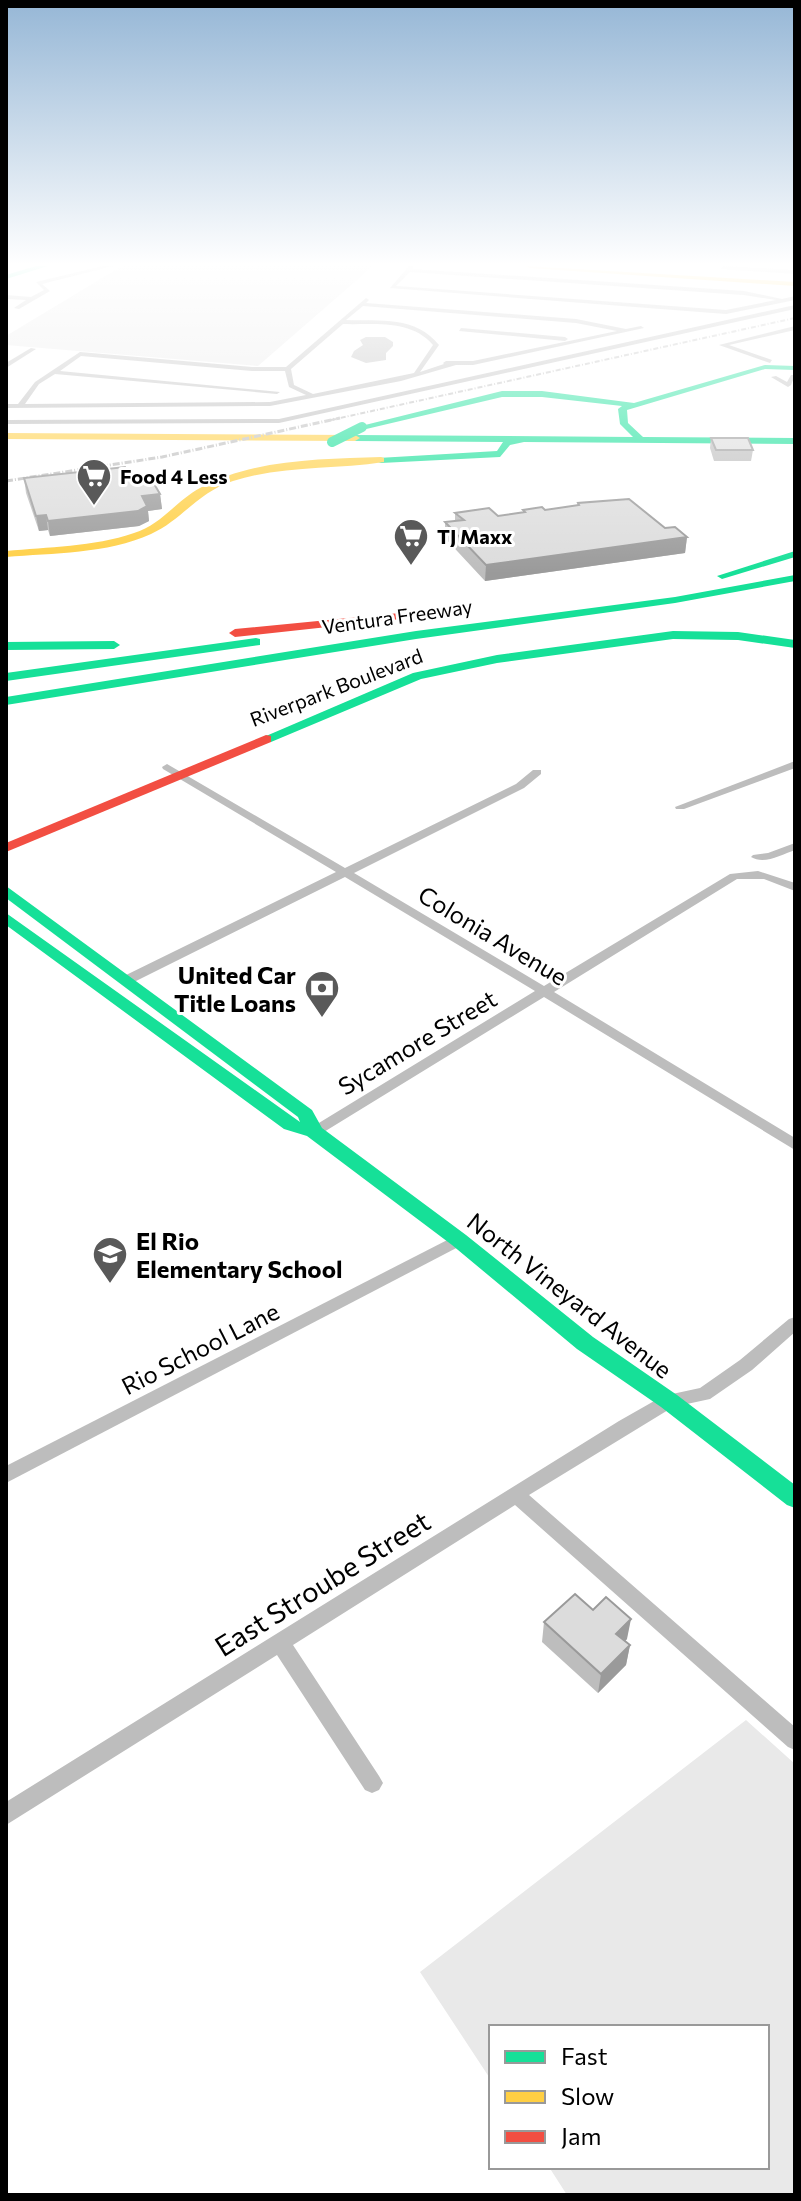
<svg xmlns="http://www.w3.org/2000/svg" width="801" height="2201" font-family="Commissioner,sans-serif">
	<rect width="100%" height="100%" fill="#fff"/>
	<g fill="#e9e9e9">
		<polygon points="122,266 373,266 258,366 6,345 6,336"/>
		<polygon points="746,1720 795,1764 795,2195 567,2195 549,2167 767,2167 767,2027 491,2027 491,2080 420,1972"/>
	</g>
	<polygon fill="#bbb" points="366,337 385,337 393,342 393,346 386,353 386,360 366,363 351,357 354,351 363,345 360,340"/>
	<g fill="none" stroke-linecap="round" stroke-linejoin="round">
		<polygon fill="#bbb" fill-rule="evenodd" points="795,305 795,309 279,423 6,424 6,420 279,419"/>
		<g fill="#bdbdbd" fill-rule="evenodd">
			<polygon points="103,266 113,266 42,284 50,291 19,309 14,308 26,300 6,299 6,295 31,297 44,290 36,282"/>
			<path d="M 409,266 L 414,266 L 412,269 L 744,291 L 782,299 L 795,296 L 795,300 L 726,314 L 390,288 ZM 410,272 L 744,295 L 776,300 L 726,310 L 396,286 Z"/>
			<polygon points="723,266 795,270 795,274 721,269"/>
			<path d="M 366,298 L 369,300 L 366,303 L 576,319 L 626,329 L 641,326 L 644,328 L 473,365 L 456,365 L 401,381 L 270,406 L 6,408 L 6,404 L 18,404 L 35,382 L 80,352 L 252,367 L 286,367 ZM 363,306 L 576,323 L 617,331 L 473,361 L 446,361 L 443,363 L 444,364 L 420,372 L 439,345 C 416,316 380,321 346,320 ZM 343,324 C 374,325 411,319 433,345 L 414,373 L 313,394 L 294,385 L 291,369 ZM 81,356 L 252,371 L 285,371 L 289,387 L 306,395 L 270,402 L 25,404 L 39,384 L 55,374 L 277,394 L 280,392 L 60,371 Z"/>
			<polygon points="795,326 795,330 729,345 772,360 770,363 719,345"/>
			<polygon points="461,328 565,337 568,339 565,341 459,331"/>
			<polygon points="31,348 36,349 6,368 6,363"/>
			<polygon points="791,375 795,375 791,385 788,387 771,377 776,376 787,382"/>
			<polygon points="795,761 795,768 684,809 676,809 675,807"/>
			<polygon points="167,764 345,868 516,784 533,770 541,770 541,774 524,788 354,873 544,986 730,874 758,871 795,883 795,891 764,879 737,879 554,992 795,1138 795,1150 544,997 319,1135 309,1135 307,1132 309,1129 535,991 345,877 132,983 122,983 121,980 122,977 336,872 163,769 162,767"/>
			<path d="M 795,843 L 795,850 C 781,855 764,865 751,857 L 753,855 L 768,853 Z"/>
			<polygon points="459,1234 464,1236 467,1240 464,1244 6,1483 6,1466"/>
			<polygon points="795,1317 795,1332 752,1370 710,1399 673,1407 529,1495 795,1727 795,1750 788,1747 515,1505 293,1645 379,1776 383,1783 379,1790 372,1793 365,1790 277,1655 6,1825 6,1802 619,1421 663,1396 700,1388 740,1360 789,1319"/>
		</g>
		<g fill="#16e098" fill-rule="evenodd">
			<polygon points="36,266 48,266 6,279 6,275"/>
			<polygon points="765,365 795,366 795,370 765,369 627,410 628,423 643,437 795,438 795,444 524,442 510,445 500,457 381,463 378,462 378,458 497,451 503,442 355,441 350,438 355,435 633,437 620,424 618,409 622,406 542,397 502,397 362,430 357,427 502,391 542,391 634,403"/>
			<polygon points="795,551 795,557 722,579 717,576"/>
			<polygon points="795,575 795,581 675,603 416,639 6,705 6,697 416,631 675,597"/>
			<polygon points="673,631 738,632 795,640 795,648 738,640 673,639 497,663 421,679 271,742 259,739 413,673 497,655"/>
			<polygon points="256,638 260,639 260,645 6,681 6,673"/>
			<polygon points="6,642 114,641 120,645 114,649 6,650"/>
			<polygon points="6,886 312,1110 322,1128 466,1235 593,1337 677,1395 795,1485 795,1508 787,1505 661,1407 577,1349 452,1245 307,1136 284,1129 6,925 6,913 300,1122 298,1117 6,898"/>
		</g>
		<g fill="#ffcf43" fill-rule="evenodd">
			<polygon points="526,266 795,282 795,286 529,268"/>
			<polygon points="6,433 355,435 360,438 355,441 6,439"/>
			<path d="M 381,457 L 384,458 L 384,462 C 333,470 283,465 233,481 C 198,492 182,520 151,534 C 107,554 53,553 6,557 L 6,551 C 48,547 93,547 134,533 C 161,525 176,501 200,488 C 253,459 322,459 381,457 Z"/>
		</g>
		<g fill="#f24e42" fill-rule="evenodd">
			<polygon points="457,611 461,612 461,616 410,618 235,637 229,633 235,629 410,612"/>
			<polygon points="266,735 271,736 271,742 6,852 6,843"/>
		</g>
		<polyline stroke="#bdbdbd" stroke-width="2" stroke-dasharray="5 2 1 2" stroke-linecap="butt" points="331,420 795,318"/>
		<polyline stroke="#bdbdbd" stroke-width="3" stroke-dasharray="7 2 1 2" stroke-linecap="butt" points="6,481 162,457 340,418"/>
		<polyline stroke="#16e098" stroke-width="10" points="332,442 362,427"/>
	</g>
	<g fill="#bdbdbd">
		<polygon points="711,438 753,450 751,461 714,461 710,448"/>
		<polygon points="24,478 160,494 162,509 148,511 149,521 139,526 50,536 48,530 39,531 26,493"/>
		<polygon points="578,503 665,528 687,537 685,553 485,581 445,538 445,522 455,521 455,513 498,516 523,513 523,510 545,510 577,506"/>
		<polygon points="544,1622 627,1639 625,1641 630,1645 626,1665 598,1693 542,1642"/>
	</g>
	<g fill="#9a9a9a">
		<polygon points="160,494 162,509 148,511 149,521 139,526 50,536 48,521 142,496"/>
		<polygon points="46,515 48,530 39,531 36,516"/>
		<polygon points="687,537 685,553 485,581 486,565"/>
		<polygon points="631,1619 627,1639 613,1653 616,1634"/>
		<polygon points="630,1645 626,1665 598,1693 601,1674"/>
	</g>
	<g fill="#dcdcdc" stroke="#9a9a9a" stroke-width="2">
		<polygon points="711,438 748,438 753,450 716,450"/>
		<polygon points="125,467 135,484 153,482 160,494 142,496 147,506 138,511 48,521 46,515 36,516 24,478"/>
		<polygon points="629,499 665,528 675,527 687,537 486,565 445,522 464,520 455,513 489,508 498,516 525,512 523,510 542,507 545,510 579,505 578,503"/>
		<polygon points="575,1594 593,1610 606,1597 631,1619 616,1634 630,1645 601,1674 544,1622"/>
	</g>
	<linearGradient id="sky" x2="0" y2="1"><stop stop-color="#96b7d6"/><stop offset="0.46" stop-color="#fff"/><stop offset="1" stop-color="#fff" stop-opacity="0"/></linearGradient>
	<rect width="801" height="574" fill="url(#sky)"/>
	<defs>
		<g id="supermarket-pin" transform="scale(1.8)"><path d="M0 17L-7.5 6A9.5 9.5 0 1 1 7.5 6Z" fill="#595959" stroke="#fff"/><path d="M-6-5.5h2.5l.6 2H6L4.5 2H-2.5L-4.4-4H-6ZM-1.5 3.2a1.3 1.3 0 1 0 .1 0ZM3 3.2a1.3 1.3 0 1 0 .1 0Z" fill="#fff"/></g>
		<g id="bank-pin" transform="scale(1.8)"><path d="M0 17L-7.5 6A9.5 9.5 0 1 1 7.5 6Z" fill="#595959" stroke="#fff"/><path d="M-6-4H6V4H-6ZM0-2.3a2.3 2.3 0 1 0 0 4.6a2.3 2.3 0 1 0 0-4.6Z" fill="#fff"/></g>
		<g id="school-pin" transform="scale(1.8)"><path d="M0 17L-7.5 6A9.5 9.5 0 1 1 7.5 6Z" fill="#595959" stroke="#fff"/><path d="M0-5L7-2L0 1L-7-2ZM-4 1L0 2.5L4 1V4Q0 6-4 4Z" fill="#fff"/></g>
	</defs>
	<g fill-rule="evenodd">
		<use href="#supermarket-pin" x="94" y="476"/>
		<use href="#supermarket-pin" x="411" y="536"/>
		<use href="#bank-pin" x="322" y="988"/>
		<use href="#school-pin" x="110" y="1254"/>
	</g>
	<g text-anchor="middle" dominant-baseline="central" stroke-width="6" stroke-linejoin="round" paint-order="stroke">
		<g font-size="20" font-weight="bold" fill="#000" stroke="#fff" text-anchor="start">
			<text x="120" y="476">Food 4 Less</text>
			<text x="437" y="536">TJ Maxx</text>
		</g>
		<g font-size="20" fill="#000" stroke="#fff">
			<text transform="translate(397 616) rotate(-8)">Ventura Freeway</text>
			<text transform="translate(336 687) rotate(-21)">Riverpark Boulevard</text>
		</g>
		<g font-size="24" fill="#000" stroke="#fff">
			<text transform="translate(493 935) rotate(31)">Colonia Avenue</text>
			<text transform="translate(417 1042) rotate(-31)">Sycamore Street</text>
			<text transform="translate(570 1295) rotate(38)">North Vineyard Avenue</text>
			<text transform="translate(200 1348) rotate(-27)">Rio School Lane</text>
		</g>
		<g font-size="24" font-weight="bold" fill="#000" stroke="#fff" text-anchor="end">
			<text x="296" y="974">United Car<tspan x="296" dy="28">Title Loans</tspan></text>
			<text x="136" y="1240" text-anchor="start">El Rio<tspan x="136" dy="28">Elementary School</tspan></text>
		</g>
		<g font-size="28" fill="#000" stroke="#fff">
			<text transform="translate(322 1583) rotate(-32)">East Stroube Street</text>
		</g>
	</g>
	<rect width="801" height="2201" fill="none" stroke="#000000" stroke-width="16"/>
	<rect x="489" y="2025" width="280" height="144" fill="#ffffff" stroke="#999999" stroke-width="2"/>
	<rect x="505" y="2051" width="40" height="12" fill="#16e098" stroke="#999999" stroke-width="2"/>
	<text x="561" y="2065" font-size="24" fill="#000000">Fast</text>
	<rect x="505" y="2091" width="40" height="12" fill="#ffcf43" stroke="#999999" stroke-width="2"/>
	<text x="561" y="2105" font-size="24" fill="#000000">Slow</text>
	<rect x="505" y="2131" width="40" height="12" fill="#f24e42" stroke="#999999" stroke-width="2"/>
	<text x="561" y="2145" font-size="24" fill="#000000">Jam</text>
</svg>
